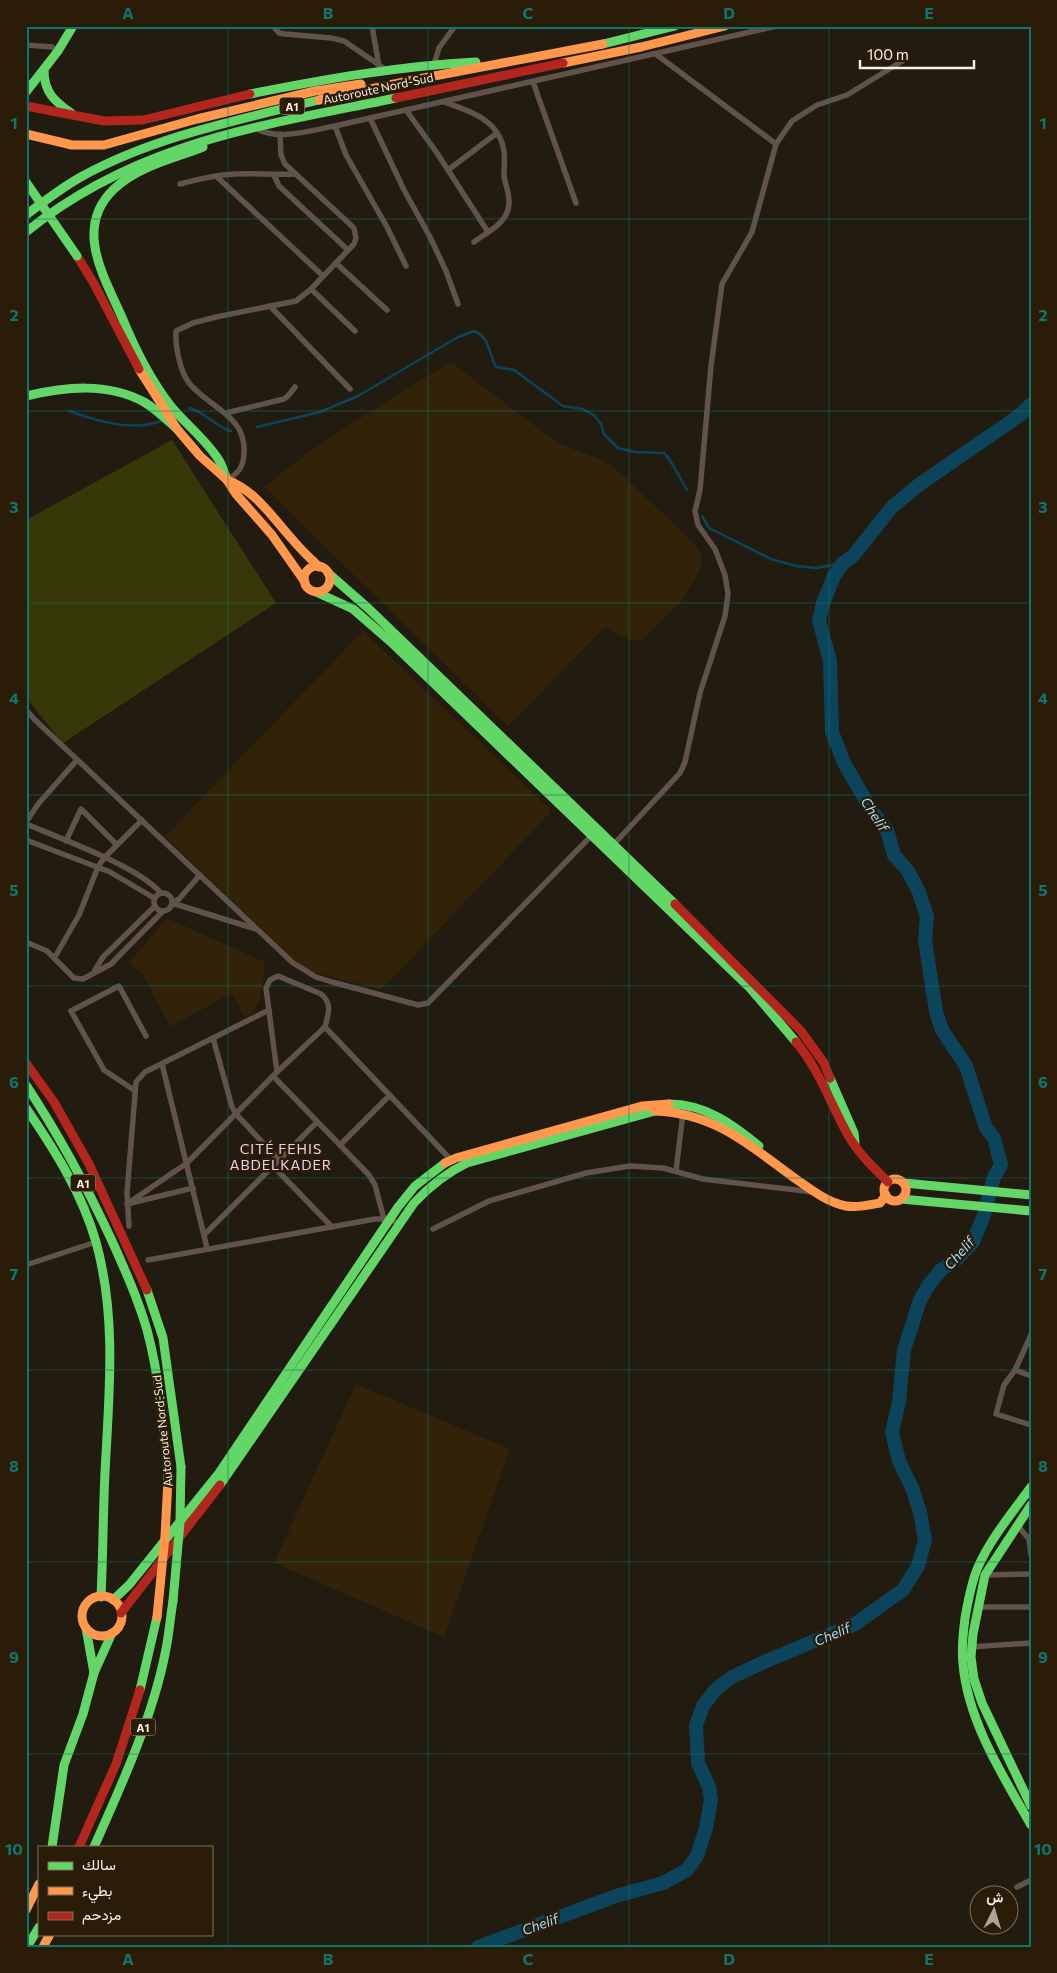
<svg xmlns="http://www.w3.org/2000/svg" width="1057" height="1973" font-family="Commissioner,Vazirmatn,sans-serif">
	<rect width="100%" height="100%" fill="#221b0f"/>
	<g fill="#322207">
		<polygon points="451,362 551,438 563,445 600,459 615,468 695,544 701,554 701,568 681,602 643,640 631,641 605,627 508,726 264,487 310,451 396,395"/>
		<polygon points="363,631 552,811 381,990 304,970 165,836"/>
		<polygon points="167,918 265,962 260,999 253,1013 245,1018 232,993 170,1027 142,973 129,963"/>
		<polygon points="356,1384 510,1449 444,1637 274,1563"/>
	</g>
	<polygon fill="#363808" points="172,440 276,603 63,743 26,698 26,520"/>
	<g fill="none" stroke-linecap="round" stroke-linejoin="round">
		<g stroke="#0c445b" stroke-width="2.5">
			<path d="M 189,408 C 206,412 215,427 231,431"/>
			<path d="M 69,411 C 97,421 132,432 161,421"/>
			<path d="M 257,427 L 320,412 L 358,396 L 458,337 L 474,331 C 491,338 488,353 496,367 L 514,370 L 563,406 L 583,409 L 595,416 L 601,424 L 604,434 L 618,448 L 635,452 L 664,453 C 671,459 681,481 687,490"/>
			<polyline points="702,516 709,528 771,559 796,566 816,568 843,563"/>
		</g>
		<polyline stroke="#0c445b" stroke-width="14" points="478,1947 616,1896 663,1883 687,1870 697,1856 706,1828 711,1799 709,1787 698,1763 696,1725 703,1706 716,1689 732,1677 764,1662 855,1624 903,1590 918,1566 925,1540 920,1512 912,1488 899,1461 892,1432 899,1402 904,1350 920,1300 928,1286 941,1270 957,1259 973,1242 984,1215 994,1177 1001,1165 994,1138 986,1128 966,1066 942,1030 936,1012 925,940 927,917 919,892 908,871 894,855 887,830 872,811 844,763 832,732 830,661 819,621 823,603 834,576 843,563 853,556 892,507 920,484 1020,415 1031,404"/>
		<g stroke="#61524b" stroke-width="5.5">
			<polyline points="273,26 279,33 285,34 331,38 344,41 385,69"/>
			<polyline points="372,26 379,66"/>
			<polyline points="26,45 52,47 58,51"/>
			<polyline points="657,55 776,144"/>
			<polyline points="434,64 439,48 455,26"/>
			<polyline points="533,82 576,203"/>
			<path d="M 444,102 C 470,111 500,120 504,152 C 505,159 504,167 504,175 C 505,184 509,192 509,201 C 510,222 489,231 474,242"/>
			<polyline points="406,110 437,153 488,232"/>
			<polyline points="370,118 404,190 430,237 446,271 458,304"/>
			<polyline points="335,126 346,155 387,227 406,266"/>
			<path d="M 257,129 C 279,141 312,130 335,126 L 777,26"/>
			<polyline points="448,170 497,133"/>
			<polyline points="274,175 279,186 348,250"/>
			<polyline points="216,176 323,276"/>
			<path d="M 180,184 C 198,179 216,175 235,174 C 255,173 275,175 295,174"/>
			<polyline points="336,263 387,310"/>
			<polyline points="311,289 355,331"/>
			<polyline points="270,306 350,389"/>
			<polyline points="226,413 284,399 288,396 295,387"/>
			<path d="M 227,480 C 239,473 244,466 244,452 C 246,415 208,407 189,383 C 180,371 175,346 176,331 L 193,323 L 216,317 L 296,301 L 311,289 L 354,244 L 356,238 L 354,228 L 285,164 L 281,155 L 280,134"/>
			<polyline points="26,710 34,719 293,963 316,977 332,982 418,1005 428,1003 594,833"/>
			<polyline points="26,822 39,803 77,760"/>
			<path d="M 26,824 C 62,839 137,866 161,893"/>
			<polyline points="26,840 110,872 154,898"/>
			<polyline points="66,841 81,809 117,845"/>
			<polyline points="613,845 680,773 685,762 700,693 725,616 728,594 725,575 715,549 698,525 695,511 700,490 711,366 722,284 752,232 776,144 792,121 817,105 847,95 904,60"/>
			<circle cx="163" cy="902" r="9"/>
			<polyline points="172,903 256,929"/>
			<polyline points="172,903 179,899 200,875"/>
			<polyline points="26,942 47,951 74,978 83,979 111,964 162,912"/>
			<polyline points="55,957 79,915 98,867 104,858 142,820"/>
			<polyline points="95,970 103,957 154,907"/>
			<polyline points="213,1038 232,1107 236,1114 279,1160"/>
			<polyline points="162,1064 207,1248"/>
			<path d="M 277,1072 L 266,988 L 270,980 L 278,976 L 321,994 C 333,1004 328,1014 325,1027 L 452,1161"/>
			<polyline points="273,1076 369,1175 375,1185 384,1219"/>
			<polyline points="134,1090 104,1070 71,1011 119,986 146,1036"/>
			<polyline points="340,1145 390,1095"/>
			<polyline points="273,1166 332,1227"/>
			<polyline points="676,1171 683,1113"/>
			<polyline points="193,1188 127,1204 187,1163 277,1072 325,1027"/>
			<polyline points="129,1226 127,1193 136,1082 145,1072 269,1010"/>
			<polyline points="433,1229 489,1201 586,1173 630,1166 663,1168 703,1179 813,1192"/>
			<polyline points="204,1235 317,1122"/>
			<polyline points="148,1260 375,1219 390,1219 400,1224"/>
			<polyline points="26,1265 96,1242"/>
			<polyline points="1031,1335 1015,1370 1004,1385 996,1414 1031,1425"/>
			<polyline points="1015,1370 1031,1376"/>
			<polyline points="1017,1525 1029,1539 1031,1555"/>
			<polyline points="985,1575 1031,1574"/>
			<polyline points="978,1607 1031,1607"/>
			<polyline points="970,1647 1031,1643"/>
			<polyline points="1017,1887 1031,1880"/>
		</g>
		<g stroke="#63d668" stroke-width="9">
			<polyline points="603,44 675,26"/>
			<path d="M 44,70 C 44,92 54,101 71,113"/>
			<polyline points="26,92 58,51 73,26"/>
			<path d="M 250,94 C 325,79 400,66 476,62"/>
			<path d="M 203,147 C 173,159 138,166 114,189 C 74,227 103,275 121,315 C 134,347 149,378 170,405 C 186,425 208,441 220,462 C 223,468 225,474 227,480"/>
			<path d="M 26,215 C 43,202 60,189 79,178 C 152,137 238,120 319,100"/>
			<path d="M 26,232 C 137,142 261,126 396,98"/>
			<path d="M 26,396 C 65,387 107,382 144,402 C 156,409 167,420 177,429"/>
			<polyline points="328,573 368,608 675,904"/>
			<polyline points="316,592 353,609 391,642 750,988 796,1042"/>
			<polyline points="830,1078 854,1133 855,1143"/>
			<path d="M 26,1085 C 59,1135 87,1187 112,1241 C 125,1270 138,1299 147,1330 C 160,1378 164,1430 168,1480"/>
			<path d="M 669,1104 C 705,1104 732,1124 759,1146"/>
			<path d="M 26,1108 C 54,1149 82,1193 96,1242 C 117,1317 109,1395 105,1472 C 103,1514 103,1555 101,1597"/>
			<polyline points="904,1183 1031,1195"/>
			<polyline points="901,1199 1031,1211"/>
			<polyline points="147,1290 163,1338 181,1467"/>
			<path d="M 220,1485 L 414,1203 C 430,1186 446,1173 467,1163 L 655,1111"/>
			<path d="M 1031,1487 C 1012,1513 991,1538 978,1567 C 971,1583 968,1601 965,1618 C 963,1634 961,1649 963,1664 C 968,1722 1003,1776 1031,1825"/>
			<polyline points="1031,1505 985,1575 973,1634 971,1657 974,1679 982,1703 1031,1806"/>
			<polyline points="113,1600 129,1585 219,1473 398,1207 415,1186 445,1163"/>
			<polyline points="86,1628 94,1673"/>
			<polyline points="140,1690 157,1617"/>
			<polyline points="52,1847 64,1765 83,1714 94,1673 112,1633"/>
			<path d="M 94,1847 C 121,1786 152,1719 165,1654 C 169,1636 170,1619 173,1601"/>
			<polyline points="27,1947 39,1927"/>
		</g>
		<g stroke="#ff974d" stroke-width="9">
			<polyline points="563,63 641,47 725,26"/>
			<polyline points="319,100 413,80 603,44"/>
			<polyline points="26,134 72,145 104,145 197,119 315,91 361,84"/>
			<polyline points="139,369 177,429 200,456 227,480 236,494 272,535 305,582"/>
			<path d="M 227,480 C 256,491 272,517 292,539 C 300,549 310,558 319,567"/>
			<circle cx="317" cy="579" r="13"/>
			<path d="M 655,1111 C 714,1113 748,1144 793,1177 C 809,1188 826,1202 846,1206 C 857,1208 869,1205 880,1203 L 886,1195"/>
			<polyline points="445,1163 456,1158 642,1106 669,1104"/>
			<circle cx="895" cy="1190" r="11"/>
			<circle cx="102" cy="1616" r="20"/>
			<polyline points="26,1910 39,1884"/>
			<polyline points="43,1947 50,1934"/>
		</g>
		<g stroke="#b3261e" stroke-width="9">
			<polyline points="396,98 563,63"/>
			<polyline points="26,106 104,121 143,120 250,94"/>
			<polyline points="77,256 93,282 139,369"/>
			<polyline points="675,904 801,1031 824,1063 830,1078"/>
			<path d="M 796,1042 C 819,1069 831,1105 848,1135 C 858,1153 874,1168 888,1182"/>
			<polyline points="26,1063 54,1102 89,1164 147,1290"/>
			<polyline points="121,1613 220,1485"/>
			<polyline points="79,1847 116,1764 140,1690"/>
		</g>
		<g stroke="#63d668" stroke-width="9">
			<polyline points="26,182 77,256"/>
			<polyline points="173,1601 180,1522 181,1467"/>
		</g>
		<polyline stroke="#ff974d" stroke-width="9" points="157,1617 165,1536 168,1480"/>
	</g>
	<path fill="none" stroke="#0f766e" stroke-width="1" stroke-opacity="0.55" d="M 228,26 L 228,1947M 428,26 L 428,1947M 629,26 L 629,1947M 829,26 L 829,1947M 26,219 L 1031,219M 26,411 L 1031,411M 26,603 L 1031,603M 26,795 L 1031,795M 26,986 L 1031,986M 26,1178 L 1031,1178M 26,1370 L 1031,1370M 26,1562 L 1031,1562M 26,1754 L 1031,1754"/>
	<g text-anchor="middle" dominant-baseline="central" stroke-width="5" stroke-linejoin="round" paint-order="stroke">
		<g fill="#2a1c07" stroke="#bbb0a0" stroke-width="1">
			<rect x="279.5" y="97.5" width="25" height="17" rx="4"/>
			<rect x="70.5" y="1174.5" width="25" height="17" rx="4"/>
			<rect x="130.5" y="1718.5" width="25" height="17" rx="4"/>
		</g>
		<g font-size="11" font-weight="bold" fill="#f9efe2">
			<text x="292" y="106">A1</text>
			<text x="83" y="1183">A1</text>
			<text x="143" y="1727">A1</text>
		</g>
		<g font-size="12" fill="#f9efe2" stroke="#2a1c07">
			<text transform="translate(378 88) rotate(-12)">Autoroute Nord-Sud</text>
			<text transform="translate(162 1431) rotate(-96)">Autoroute Nord-Sud</text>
		</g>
		<g font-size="14" font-style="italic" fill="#a4defc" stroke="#2a1c07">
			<text transform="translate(875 814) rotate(57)">Chelif</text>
			<text transform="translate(959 1253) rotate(-49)">Chelif</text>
			<text transform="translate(832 1634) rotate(-23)">Chelif</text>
			<text transform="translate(540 1924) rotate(-20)">Chelif</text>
		</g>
		<g font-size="14" letter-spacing="1" fill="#eacff6" stroke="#2a1c07">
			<text x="281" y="1148">CITÉ FEHIS<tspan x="281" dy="16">ABDELKADER</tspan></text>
		</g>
	</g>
	<rect width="1057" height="1973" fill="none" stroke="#2a1c07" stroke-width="55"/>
	<rect x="38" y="1846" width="175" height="90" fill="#2a1c07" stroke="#7d705f"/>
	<rect x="48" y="1862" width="25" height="8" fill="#63d668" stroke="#7d705f"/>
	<text x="82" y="1870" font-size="15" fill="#f9efe2">سالك</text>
	<rect x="48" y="1887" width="25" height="8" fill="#ff974d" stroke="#7d705f"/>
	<text x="82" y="1896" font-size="15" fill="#f9efe2">بطيء</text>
	<rect x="48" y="1912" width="25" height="8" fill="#b3261e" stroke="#7d705f"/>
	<text x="82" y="1920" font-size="15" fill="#f9efe2">مزدحم</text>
	<g transform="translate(994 1910) rotate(5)"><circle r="24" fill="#2a1c07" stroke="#7d705f"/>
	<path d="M0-4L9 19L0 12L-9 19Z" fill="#aea598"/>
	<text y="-8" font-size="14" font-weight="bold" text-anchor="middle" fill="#f9efe2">ش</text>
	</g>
	<path d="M860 60v8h114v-8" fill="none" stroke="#f9efe2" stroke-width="2.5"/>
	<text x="867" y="60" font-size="15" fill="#f9efe2" stroke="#2a1c07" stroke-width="4" paint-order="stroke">100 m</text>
	<rect x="28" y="28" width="1002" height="1918" fill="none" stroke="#0f766e" stroke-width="2"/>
	<g font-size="16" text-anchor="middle" font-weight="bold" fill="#0f766e">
		<text x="128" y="19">A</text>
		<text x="328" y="19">B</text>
		<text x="528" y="19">C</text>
		<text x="729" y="19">D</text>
		<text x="929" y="19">E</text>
		<text x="14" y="129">1</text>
		<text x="1043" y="129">1</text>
		<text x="14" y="321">2</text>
		<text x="1043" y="321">2</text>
		<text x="14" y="513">3</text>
		<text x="1043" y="513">3</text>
		<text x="14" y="704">4</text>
		<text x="1043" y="704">4</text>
		<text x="14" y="896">5</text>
		<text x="1043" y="896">5</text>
		<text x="14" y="1088">6</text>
		<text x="1043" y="1088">6</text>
		<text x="14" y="1280">7</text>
		<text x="1043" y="1280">7</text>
		<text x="14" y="1472">8</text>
		<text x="1043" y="1472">8</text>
		<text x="14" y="1663">9</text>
		<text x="1043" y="1663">9</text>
		<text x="14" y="1855">10</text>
		<text x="1043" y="1855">10</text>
		<text x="128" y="1965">A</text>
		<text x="328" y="1965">B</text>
		<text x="528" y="1965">C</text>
		<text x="729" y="1965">D</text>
		<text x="929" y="1965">E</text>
	</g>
</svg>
